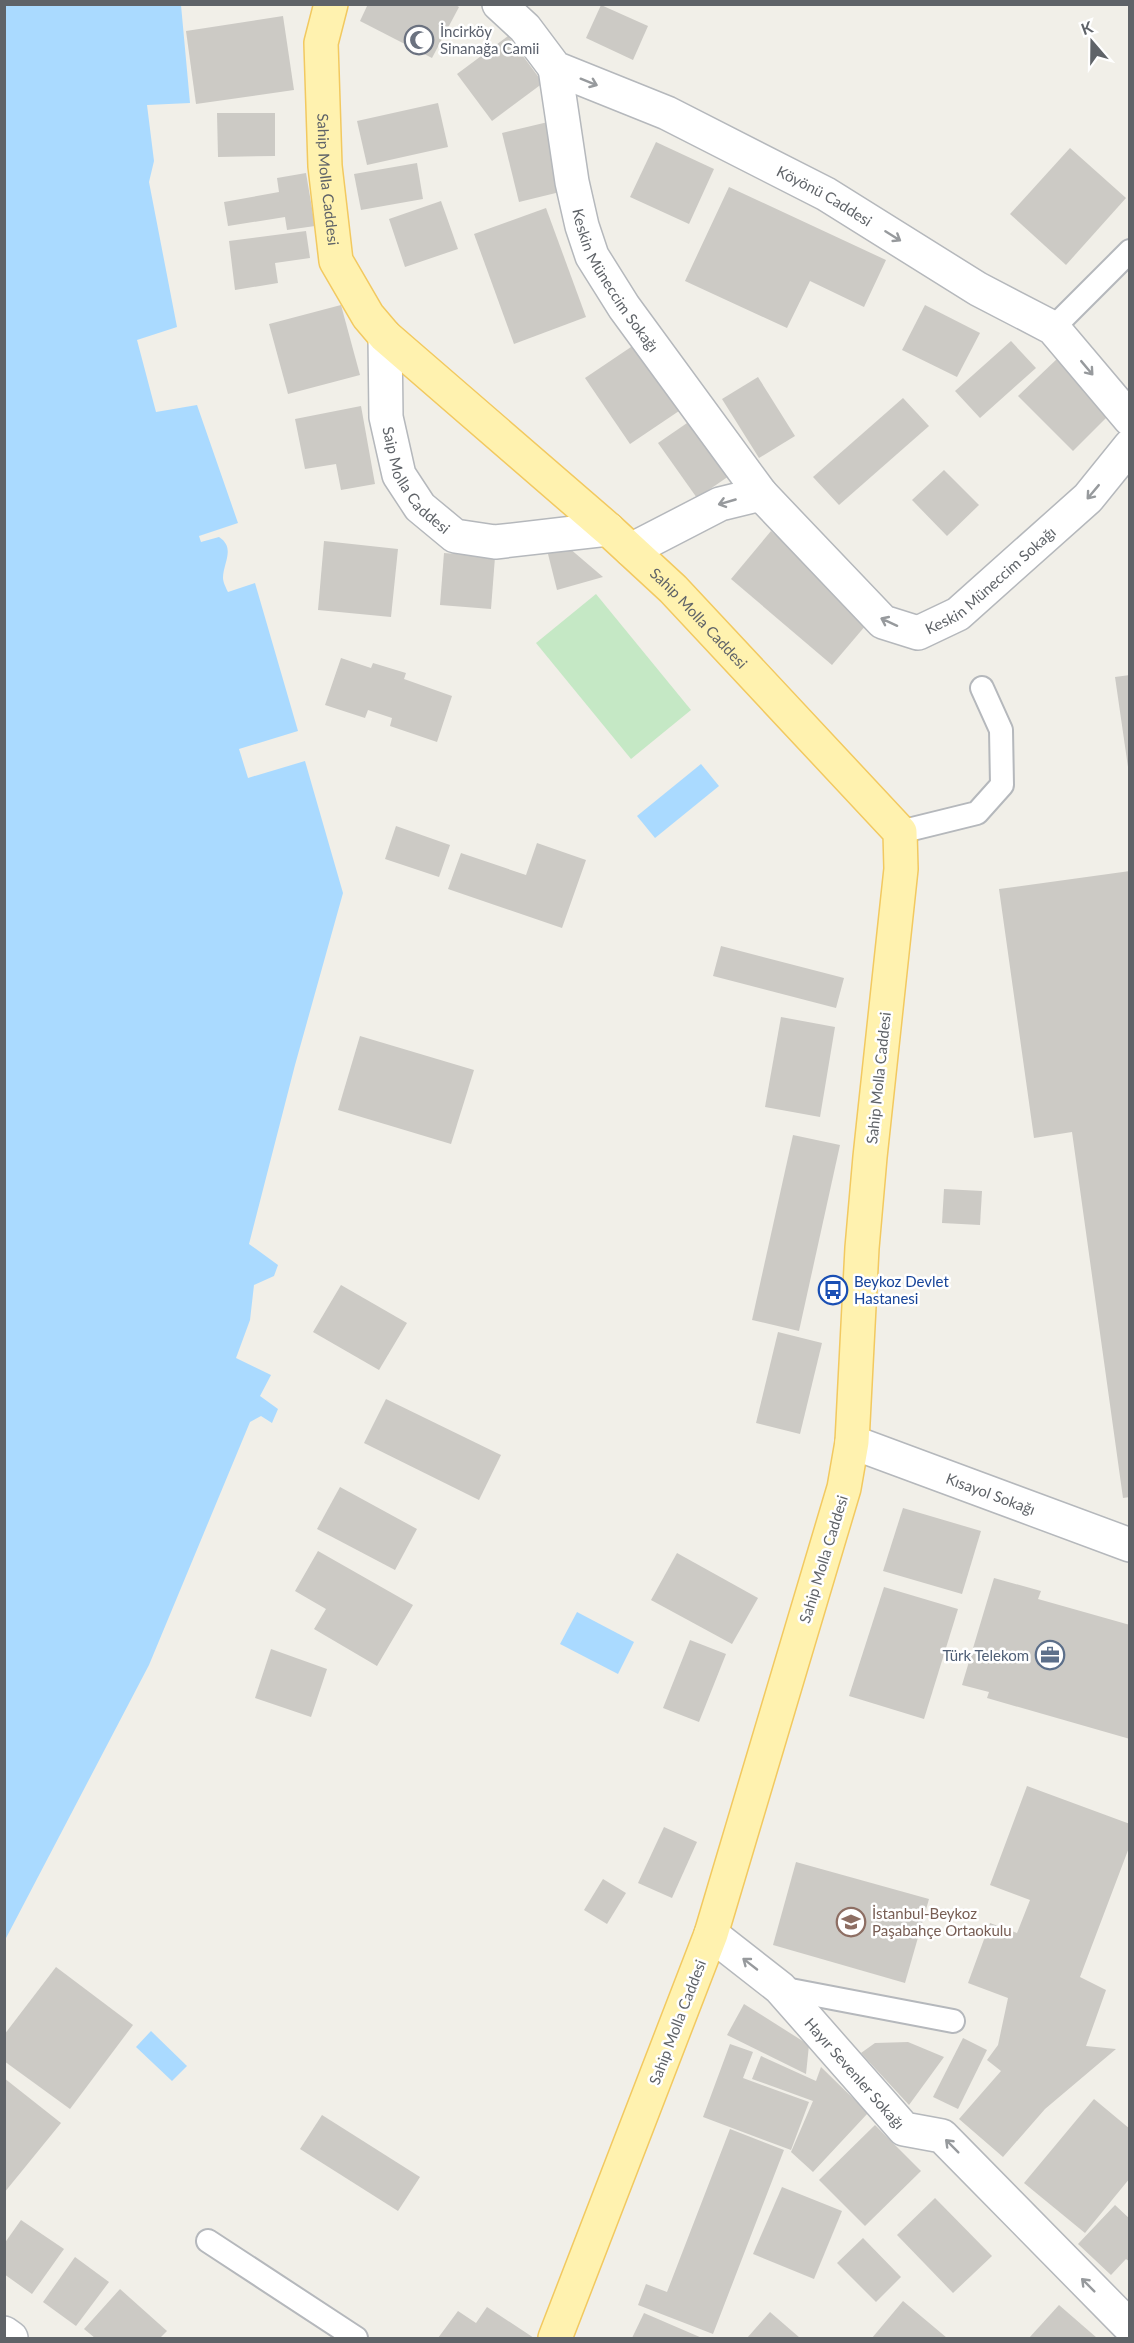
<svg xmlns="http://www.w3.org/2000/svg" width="1134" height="2343" font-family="Lato,sans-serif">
	<rect width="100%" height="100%" fill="#f1efe8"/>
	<polygon fill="#c5e8c5" points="596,594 691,710 631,759 536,643"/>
	<g fill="#aadaff">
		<path d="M 5,4 L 181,5 L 190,103 L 147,105 L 154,161 L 149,182 L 177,327 L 137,340 L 156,412 L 197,405 L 238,523 L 199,536 L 201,542 L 219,537 C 236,548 223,563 223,578 C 223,582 226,588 228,592 L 255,583 L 298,731 L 239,749 L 248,778 L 305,761 L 343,893 L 295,1065 L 249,1244 L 278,1265 L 274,1276 L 254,1285 L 250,1320 L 236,1358 L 271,1375 L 260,1396 L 278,1409 L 272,1423 L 261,1416 L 250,1422 L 149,1665 L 5,1940 Z"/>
		<polygon points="701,764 719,786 655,838 637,816"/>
		<polygon points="577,1612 634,1642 618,1674 560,1644"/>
		<polygon points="151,2031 187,2066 172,2081 136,2047"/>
	</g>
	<g fill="#cccac5">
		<polygon points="368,4 454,4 459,7 432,58 360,21"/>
		<polygon points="601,5 648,26 633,60 586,38"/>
		<polygon points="283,16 294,90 196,104 186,31"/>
		<polygon points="508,36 543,83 492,121 457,74"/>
		<polygon points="438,103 448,147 367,165 357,121"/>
		<polygon points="217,113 275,113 275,156 218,157"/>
		<polygon points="548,122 564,191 519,202 502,133"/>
		<polygon points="656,142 714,169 689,224 630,197"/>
		<polygon points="1070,148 1126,198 1066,265 1010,214"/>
		<polygon points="417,163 423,199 361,210 354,174"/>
		<polygon points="306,173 315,226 287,230 285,217 228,226 224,202 279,192 277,178"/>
		<polygon points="729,187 886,260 864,307 810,281 787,328 685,281"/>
		<polygon points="441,201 458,249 405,267 389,219"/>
		<polygon points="546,208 586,317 514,344 474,234"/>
		<polygon points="306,231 310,258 275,263 278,283 235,290 229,241"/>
		<polygon points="341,305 360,375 288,394 269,324"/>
		<polygon points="925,305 980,333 957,377 902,350"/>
		<polygon points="1011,341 1036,368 980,418 955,391"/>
		<polygon points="634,345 679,411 630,444 585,378"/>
		<polygon points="1058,358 1112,412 1073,451 1018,396"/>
		<polygon points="758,377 795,436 759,458 722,399"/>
		<polygon points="903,398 929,426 839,505 813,477"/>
		<polygon points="361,406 375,484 341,490 336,464 305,469 295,419"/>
		<polygon points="690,421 729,476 697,498 658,443"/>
		<polygon points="944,470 979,505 947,536 912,500"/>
		<polygon points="771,531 872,618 832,665 731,579"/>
		<polygon points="324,541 398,549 391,617 318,610"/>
		<polygon points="562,542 603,577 557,590 546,546"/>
		<polygon points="444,553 495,557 491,609 440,605"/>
		<polygon points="341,658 371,668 373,663 406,673 404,679 452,696 437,742 390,726 392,718 368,710 365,718 325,705"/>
		<polygon points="1130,675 1130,767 1128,767 1115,677"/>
		<polygon points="396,826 450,845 439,877 385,859"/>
		<polygon points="537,843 586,860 562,928 448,889 461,853 526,875"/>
		<polygon points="1130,871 1130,1497 1123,1498 1072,1132 1034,1138 999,889"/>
		<polygon points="721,946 844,978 836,1008 713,976"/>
		<polygon points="781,1017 835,1027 820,1117 765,1107"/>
		<polygon points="360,1036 474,1070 451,1144 338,1110"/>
		<polygon points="793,1135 840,1145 799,1331 752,1320"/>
		<polygon points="944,1189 982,1191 980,1225 942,1223"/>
		<polygon points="341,1285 407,1323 379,1370 313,1332"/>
		<polygon points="778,1332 822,1343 800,1434 756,1423"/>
		<polygon points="386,1399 501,1455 479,1500 364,1443"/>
		<polygon points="340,1487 417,1529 395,1570 317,1529"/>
		<polygon points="903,1508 981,1531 962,1594 883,1571"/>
		<polygon points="318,1551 413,1605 377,1666 314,1629 326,1609 295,1591"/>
		<polygon points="677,1553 758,1598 732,1644 651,1600"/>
		<polygon points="994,1578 1041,1591 1038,1599 1130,1625 1130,1739 987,1698 989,1692 962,1685"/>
		<polygon points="884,1587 958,1609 924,1719 849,1696"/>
		<polygon points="690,1640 726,1654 699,1722 663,1708"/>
		<polygon points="271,1649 327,1669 311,1717 255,1698"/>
		<polygon points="1027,1786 1130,1824 1130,1845 1080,1977 1106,1990 1086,2046 1116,2049 1045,2109 1003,2157 959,2119 1001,2071 987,2060 998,2045 1008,1998 968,1983 990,1923 1017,1933 1030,1900 990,1885"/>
		<polygon points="664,1827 697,1842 672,1898 638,1883"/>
		<polygon points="796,1862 929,1899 905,1983 773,1945"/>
		<polygon points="603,1879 626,1893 607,1924 584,1910"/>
		<polygon points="56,1967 133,2025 70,2109 4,2061 4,2035"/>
		<polygon points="744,2004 809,2045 806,2074 727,2035"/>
		<polygon points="963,2038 987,2050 958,2109 933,2097"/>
		<polygon points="908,2042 944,2057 909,2105 861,2053 875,2043"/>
		<polygon points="730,2044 753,2052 743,2078 809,2102 791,2150 703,2117"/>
		<polygon points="761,2056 816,2081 821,2067 868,2113 813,2172 791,2152 813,2101 752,2079"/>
		<polygon points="4,2078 61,2123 4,2193"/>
		<polygon points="1094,2099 1130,2129 1130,2178 1085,2233 1024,2183"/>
		<polygon points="322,2115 420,2177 398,2211 300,2149"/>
		<polygon points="875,2125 921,2171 865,2226 819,2180"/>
		<polygon points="730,2129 784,2150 713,2334 638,2305 646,2284 667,2292"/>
		<polygon points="782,2187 842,2211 814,2279 753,2254"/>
		<polygon points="935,2198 992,2256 953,2293 897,2235"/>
		<polygon points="1115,2205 1130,2219 1130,2262 1126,2259 1111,2275 1078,2244"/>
		<polygon points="21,2220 64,2249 32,2294 4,2274 4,2244"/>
		<polygon points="863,2238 901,2277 876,2302 837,2263"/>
		<polygon points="75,2257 109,2282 76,2326 43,2302"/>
		<polygon points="120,2289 167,2331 160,2338 95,2338 84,2329"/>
		<polygon points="903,2301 947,2338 872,2338"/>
		<polygon points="1059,2305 1097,2338 1029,2338"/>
		<polygon points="487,2307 534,2338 438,2338 458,2311 476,2323"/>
		<polygon points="770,2312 800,2338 747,2338"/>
		<polygon points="644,2313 702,2338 632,2338"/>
	</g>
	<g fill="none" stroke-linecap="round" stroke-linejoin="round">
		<g stroke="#b5b8bc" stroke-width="26">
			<g id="service">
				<polyline points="1053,328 1130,251"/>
				<polyline points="900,832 977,813 1002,785 1001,730 982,688"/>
				<polyline points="780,1988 953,2021"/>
				<polyline points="208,2241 356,2338"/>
			</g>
		</g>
		<g stroke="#b5b8bc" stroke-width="36">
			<g id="minor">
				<path id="s1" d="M 499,4 L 525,28 L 555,68 L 667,113 L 826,194 L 978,289 L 1053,328 L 1130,419"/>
				<path id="s2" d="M 555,68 L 572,182 L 582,226 L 592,256 L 624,307 L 761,494"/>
				<path id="s3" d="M 385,336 L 386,417 L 399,475 L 420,507 L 455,536 L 495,542 L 608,529"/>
				<path id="s4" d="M 631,550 L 720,504 L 761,494 L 883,622 L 918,633 L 958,614 L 1088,498 L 1130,446"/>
				<path id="s5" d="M 852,1442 L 1130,1545"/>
				<path id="s6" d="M 711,1934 L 780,1988 L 904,2129 L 942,2136 L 1130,2327"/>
			</g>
		</g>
		<g stroke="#b6babf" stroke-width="36">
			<polyline id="secondary" points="4,2333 11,2338"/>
		</g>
		<g stroke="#f2c960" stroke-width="36">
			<g id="primary">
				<path id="s7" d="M 331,4 L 321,43 L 325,166 L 336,261 L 368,316 L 385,336 L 608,529 L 673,589 L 900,832 L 901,869 L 870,1157 L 862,1248 L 852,1442 L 844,1488 L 711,1934 L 555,2338"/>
			</g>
		</g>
		<use href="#service" stroke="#fff" stroke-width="22"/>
		<use href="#minor" stroke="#fff" stroke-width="33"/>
		<use href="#secondary" stroke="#fff" stroke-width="33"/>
		<use href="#primary" stroke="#fff2af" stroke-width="33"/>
	</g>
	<defs><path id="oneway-shaft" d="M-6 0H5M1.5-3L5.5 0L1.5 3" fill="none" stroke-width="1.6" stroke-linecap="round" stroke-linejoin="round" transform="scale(1.5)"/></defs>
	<g stroke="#979a9d">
		<use href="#oneway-shaft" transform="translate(589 82) rotate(22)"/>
		<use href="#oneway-shaft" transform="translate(893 236) rotate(32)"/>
		<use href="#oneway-shaft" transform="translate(1087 368) rotate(50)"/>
		<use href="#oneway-shaft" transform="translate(1093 492) rotate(130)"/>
		<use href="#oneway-shaft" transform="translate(727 502) rotate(164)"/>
		<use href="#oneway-shaft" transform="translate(889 622) rotate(-155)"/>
		<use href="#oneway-shaft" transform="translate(750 1964) rotate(-142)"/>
		<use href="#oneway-shaft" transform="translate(952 2146) rotate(-135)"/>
		<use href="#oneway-shaft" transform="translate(1088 2285) rotate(-135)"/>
	</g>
	<defs>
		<g id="mosque-ring" transform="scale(1.5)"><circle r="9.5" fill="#fff" stroke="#6b7280" stroke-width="1.5"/><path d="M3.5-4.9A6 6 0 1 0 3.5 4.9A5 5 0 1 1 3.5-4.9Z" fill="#6b7280"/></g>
		<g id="bus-ring" transform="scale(1.5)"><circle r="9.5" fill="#fff" stroke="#1a4fb4" stroke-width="1.5"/><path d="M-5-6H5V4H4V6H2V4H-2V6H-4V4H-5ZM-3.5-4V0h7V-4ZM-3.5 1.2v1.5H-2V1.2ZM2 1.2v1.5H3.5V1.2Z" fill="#1a4fb4"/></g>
		<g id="office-ring" transform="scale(1.5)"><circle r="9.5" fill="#fff" stroke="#5c6f8a" stroke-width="1.5"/><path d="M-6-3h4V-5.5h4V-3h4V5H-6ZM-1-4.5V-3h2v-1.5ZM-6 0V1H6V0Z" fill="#5c6f8a"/></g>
		<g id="school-ring" transform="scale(1.5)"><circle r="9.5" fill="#fff" stroke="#8d6e63" stroke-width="1.5"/><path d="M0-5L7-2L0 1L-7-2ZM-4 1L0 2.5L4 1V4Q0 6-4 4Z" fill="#8d6e63"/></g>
	</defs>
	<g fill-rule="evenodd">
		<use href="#mosque-ring" x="419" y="40"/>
		<use href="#bus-ring" x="833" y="1290"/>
		<use href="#office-ring" x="1050" y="1655"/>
		<use href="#school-ring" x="851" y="1922"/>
	</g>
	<g text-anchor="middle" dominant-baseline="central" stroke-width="5" stroke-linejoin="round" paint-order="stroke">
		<g font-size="15" fill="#5b616d" stroke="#fff" text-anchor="start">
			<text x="440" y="31">İncirköy<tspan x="440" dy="17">Sinanağa Camii</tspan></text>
		</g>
		<g font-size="15" fill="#5f6368" stroke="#fff">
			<text stroke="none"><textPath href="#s7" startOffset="177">Sahip Molla Caddesi</textPath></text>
			<text stroke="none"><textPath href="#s1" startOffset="384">Köyönü Caddesi</textPath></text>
			<text stroke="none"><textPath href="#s2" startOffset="224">Keskin Müneccim Sokağı</textPath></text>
			<text stroke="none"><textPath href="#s3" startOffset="153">Saip Molla Caddesi</textPath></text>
			<text stroke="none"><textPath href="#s4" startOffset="446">Keskin Müneccim Sokağı</textPath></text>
			<text stroke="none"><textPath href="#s7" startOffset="771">Sahip Molla Caddesi</textPath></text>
			<text transform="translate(878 1078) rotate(-84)">Sahip Molla Caddesi</text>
			<text stroke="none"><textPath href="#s5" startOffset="148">Kısayol Sokağı</textPath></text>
			<text transform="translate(823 1559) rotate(-73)">Sahip Molla Caddesi</text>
			<text transform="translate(677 2022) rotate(-69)">Sahip Molla Caddesi</text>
			<text stroke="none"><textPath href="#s6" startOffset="201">Hayır Sevenler Sokağı</textPath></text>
		</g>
		<g font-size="15" fill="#164399" stroke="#fff" text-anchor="start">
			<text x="854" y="1281">Beykoz Devlet<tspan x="854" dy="17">Hastanesi</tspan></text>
		</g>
		<g font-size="15" fill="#4e5e75" stroke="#fff" text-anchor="end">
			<text x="1029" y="1655">Türk Telekom</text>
		</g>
		<g font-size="15" fill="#785e54" stroke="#fff" text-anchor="start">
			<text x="872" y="1913">İstanbul-Beykoz<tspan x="872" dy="17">Paşabahçe Ortaokulu</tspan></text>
		</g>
	</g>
	<rect width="1134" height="2343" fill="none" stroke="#5f6368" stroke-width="12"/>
	<g transform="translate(1092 42) rotate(340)" stroke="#ffffff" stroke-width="4.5" paint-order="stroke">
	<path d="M0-4.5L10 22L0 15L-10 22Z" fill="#5f6368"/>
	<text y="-9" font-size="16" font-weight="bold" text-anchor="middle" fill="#5f6368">K</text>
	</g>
</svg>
